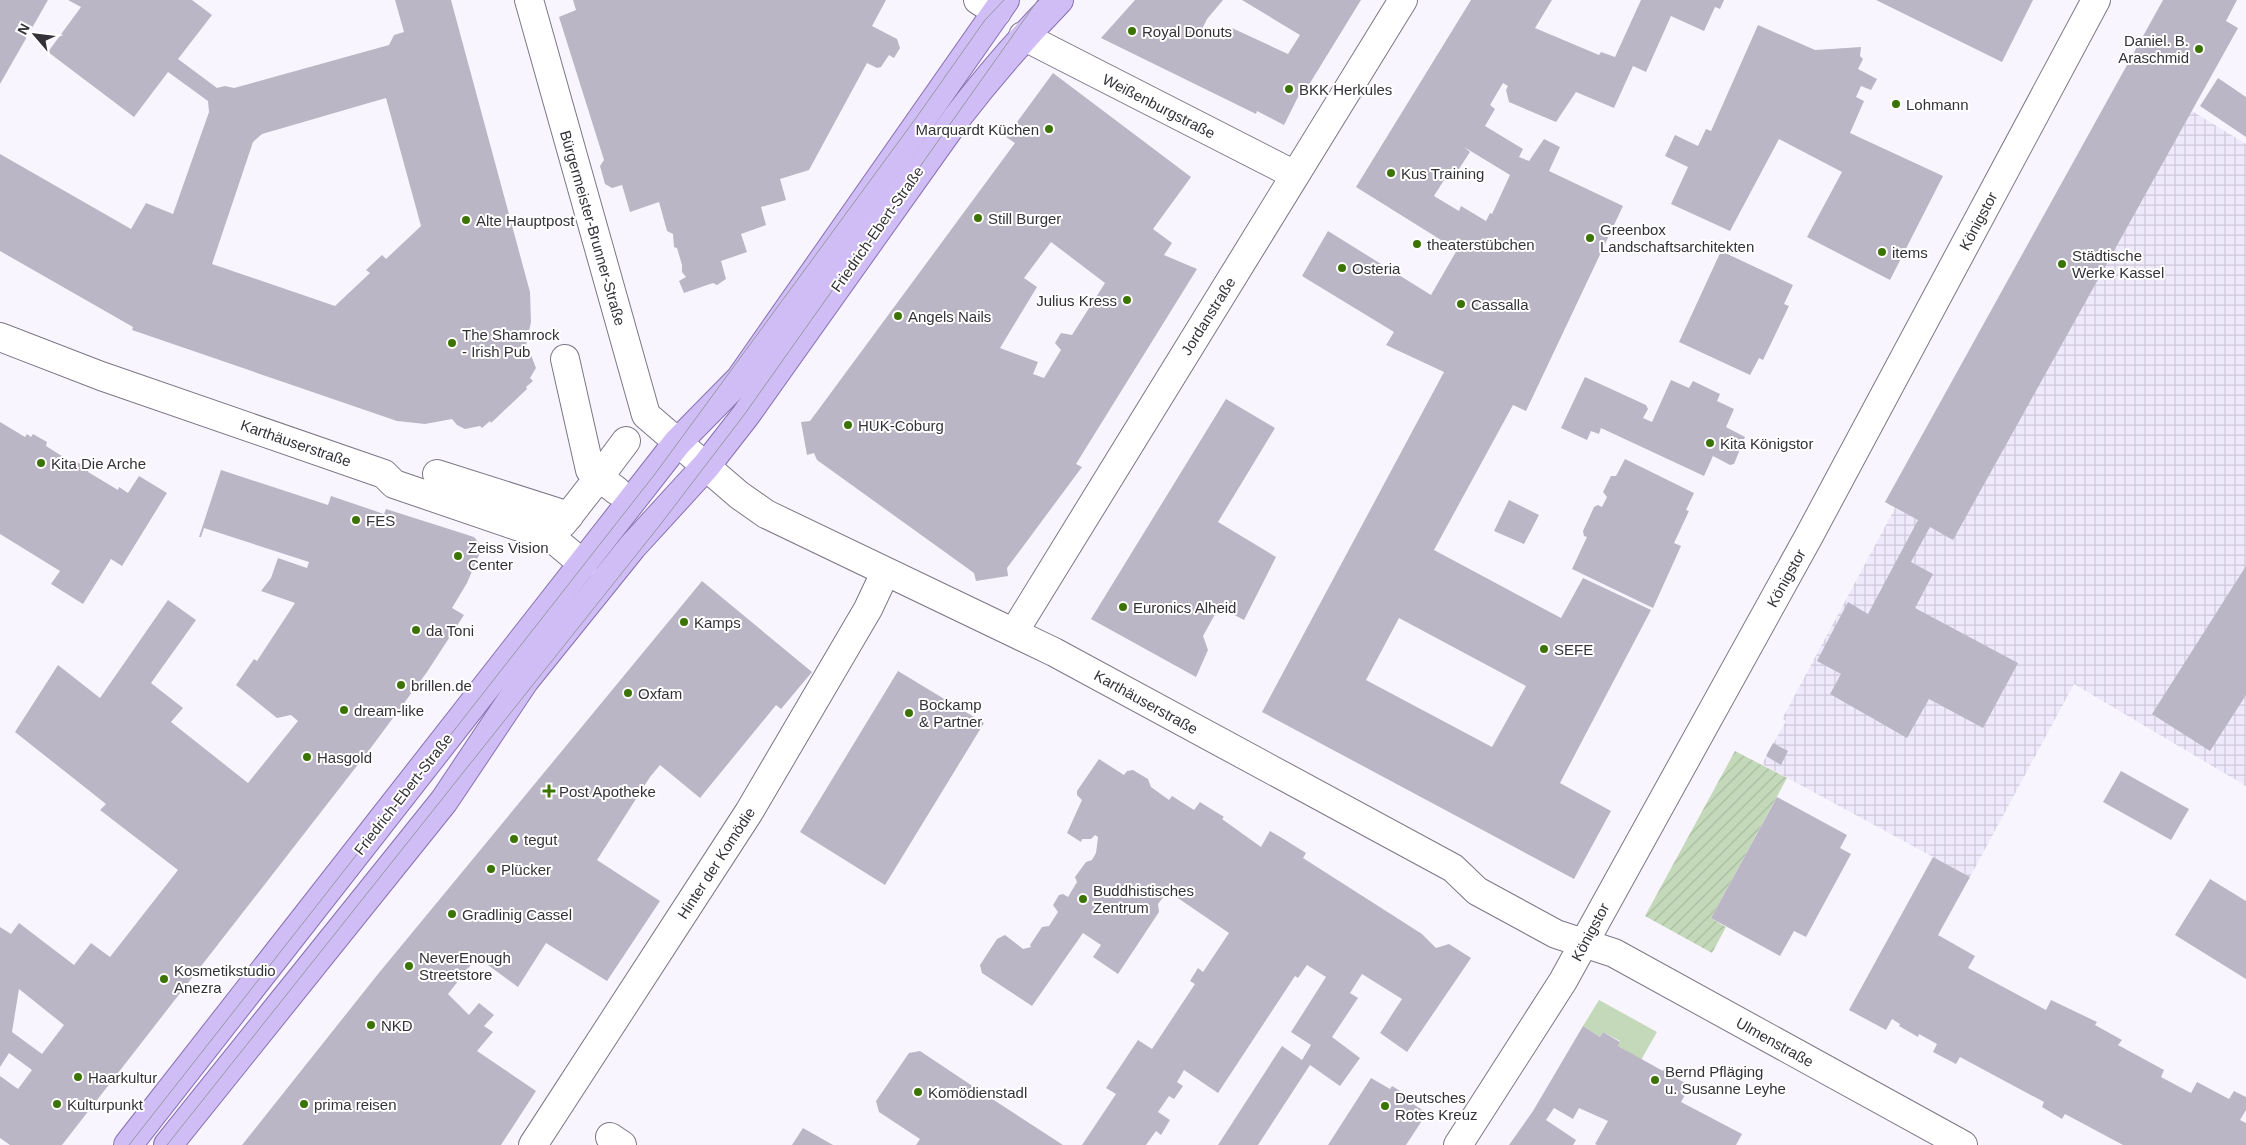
<svg xmlns="http://www.w3.org/2000/svg" width="2246" height="1145" font-family="Helvetica,sans-serif">
	<defs>
		<pattern id="industrial-grid" width="8" height="8" patternUnits="userSpaceOnUse" patternTransform="scale(1.25)"><rect width="8" height="8" fill="#efe9fc"/><path d="M0 4h8M4 0v8" fill="none" stroke="#cec8d9"/></pattern>
		<pattern id="garden-furrows" width="10" height="10" patternUnits="userSpaceOnUse" patternTransform="scale(1.25)"><rect width="10" height="10" fill="#c4d9b9"/><path d="M-1 1l2-2M0 10L10 0M9 11l2-2" fill="none" stroke="#a9bba0"/></pattern>
	</defs>
	<rect width="100%" height="100%" fill="#f8f5ff"/>
	<polygon fill="url(#industrial-grid)" points="2192,111 2246,144 2246,786 2074,684 1970,877 1762,764 1786,721 1782,719 1895,508 1885,502"/>
	<polygon fill="#c4d9b9" points="1599,1000 1657,1032 1641,1060 1618,1046 1620,1041 1603,1032 1600,1037 1583,1026"/>
	<polygon fill="url(#garden-furrows)" points="1735,751 1787,778 1711,918 1726,927 1712,953 1645,916"/>
	<g fill="#bbb6c5" fill-rule="evenodd">
		<polygon points="0,0 48,0 0,84"/>
		<path d="M 68,0 L 192,0 L 212,15 L 178,59 L 217,88 L 225,86 L 234,88 L 389,45 L 394,35 L 404,32 L 395,0 L 451,0 L 530,292 L 531,322 L 525,350 L 531,355 L 536,368 L 530,378 L 533,381 L 526,387 L 527,389 L 491,423 L 490,421 L 482,428 L 480,426 L 465,429 L 457,425 L 452,419 L 425,424 L 397,421 L 132,330 L 133,327 L 0,251 L 0,154 L 131,229 L 146,203 L 173,214 L 209,112 L 208,101 L 168,72 L 134,117 L 48,52 L 81,7 ZM 386,98 L 421,226 L 386,259 L 382,255 L 366,270 L 370,273 L 335,306 L 212,264 L 253,142 L 262,134 Z"/>
		<polygon points="573,0 886,0 872,26 897,39 900,48 894,58 889,55 881,67 877,68 867,63 809,170 780,179 786,200 761,207 766,225 741,234 747,252 721,261 726,279 717,285 713,283 684,293 679,281 686,277 682,272 682,265 677,248 674,247 673,234 667,231 659,202 630,212 622,185 612,188 605,184 600,166 604,160 559,17 576,10"/>
		<polygon points="1135,0 1223,0 1207,19 1202,29 1224,40 1232,28 1288,54 1300,35 1242,0 1361,0 1302,96 1299,95 1284,125 1257,111 1256,114 1101,38"/>
		<path d="M 1471,0 L 1552,0 L 1535,28 L 1599,55 L 1601,52 L 1615,57 L 1641,0 L 1724,0 L 1720,9 L 1715,7 L 1704,31 L 1671,16 L 1646,72 L 1633,66 L 1614,108 L 1576,92 L 1556,122 L 1509,102 L 1506,90 L 1508,86 L 1503,83 L 1490,105 L 1495,109 L 1485,126 L 1523,149 L 1519,157 L 1529,161 L 1544,139 L 1560,147 L 1549,171 L 1623,206 L 1526,411 L 1513,405 L 1434,550 L 1561,618 L 1583,578 L 1651,610 L 1560,783 L 1611,811 L 1574,879 L 1262,712 L 1444,372 L 1386,345 L 1394,332 L 1302,276 L 1328,231 L 1431,295 L 1457,250 L 1356,187 ZM 1464,147 L 1510,175 L 1492,214 L 1490,213 L 1486,221 L 1461,206 L 1459,211 L 1434,196 L 1451,169 L 1457,172 L 1470,152 ZM 1399,618 L 1526,686 L 1492,747 L 1366,680 Z"/>
		<polygon points="1876,0 2033,0 2002,62"/>
		<polygon points="2163,0 2237,0 2226,21 2238,28 1953,540 1930,527 1911,562 1933,574 1915,608 2018,663 1983,728 1929,699 1907,738 1830,694 1841,674 1817,661 1848,602 1868,614 1918,520 1885,502"/>
		<polygon points="1758,25 1815,50 1861,47 1860,56 1863,59 1858,69 1877,79 1871,90 1861,86 1856,97 1864,101 1850,133 1943,176 1890,280 1807,237 1842,172 1779,139 1730,231 1671,204 1688,167 1665,156 1675,135 1698,146 1706,129 1711,131"/>
		<path d="M 1053,73 L 1191,177 L 1153,229 L 1172,243 L 1164,255 L 1197,269 L 1076,464 L 1082,467 L 1007,568 L 1008,576 L 976,581 L 974,573 L 817,460 L 814,453 L 807,455 L 801,422 L 810,421 L 816,413 L 1015,143 L 1006,137 ZM 1051,242 L 1105,283 L 1072,335 L 1061,333 L 1055,343 L 1061,350 L 1044,378 L 1033,374 L 1038,362 L 1000,348 L 1037,287 L 1024,278 Z"/>
		<polygon points="2218,78 2246,97 2246,137 2200,106"/>
		<polygon points="1721,251 1793,285 1784,304 1789,306 1763,360 1759,358 1750,375 1679,342"/>
		<polygon points="1585,377 1646,405 1648,409 1643,418 1652,422 1671,380 1689,388 1693,381 1720,394 1717,401 1734,409 1726,427 1745,437 1734,464 1730,465 1713,456 1704,476 1601,428 1599,434 1591,431 1587,440 1561,428"/>
		<polygon points="1226,399 1275,428 1218,522 1276,557 1244,620 1219,607 1203,636 1208,650 1196,677 1091,619"/>
		<polygon points="0,422 25,437 27,434 31,437 33,434 47,442 46,446 73,463 75,461 89,469 88,472 118,490 119,487 128,493 139,476 167,493 122,566 111,559 83,604 51,584 60,571 0,534"/>
		<polygon points="1625,459 1694,493 1686,510 1689,511 1674,543 1681,546 1653,608 1572,569 1587,537 1584,536 1583,531 1594,507 1598,505 1602,507 1607,497 1603,492 1611,476 1616,476"/>
		<path d="M 221,470 L 328,505 L 331,496 L 384,514 L 386,509 L 474,537 L 479,543 L 481,550 L 467,583 L 452,608 L 464,615 L 427,672 L 370,749 L 62,1145 L 10,1145 L 0,1138 L 0,1076 L 18,1089 L 32,1070 L 9,1053 L 0,1067 L 0,927 L 11,934 L 19,923 L 74,965 L 91,943 L 110,957 L 178,870 L 100,810 L 106,804 L 15,732 L 58,665 L 100,698 L 168,600 L 196,620 L 151,683 L 183,708 L 171,722 L 248,783 L 298,721 L 291,715 L 277,718 L 236,685 L 254,659 L 257,661 L 295,603 L 261,591 L 271,578 L 278,558 L 307,568 L 309,562 L 204,528 L 201,537 L 199,537 ZM 19,989 L 64,1025 L 42,1054 L 12,1032 Z"/>
		<polygon points="1509,500 1539,515 1524,544 1494,531"/>
		<polygon points="2246,566 2246,695 2210,751 2152,714"/>
		<polygon points="702,581 812,672 781,709 776,705 700,798 660,765 650,777 597,860 660,901 607,981 546,943 518,987 477,957 448,994 469,1015 479,1003 494,1015 484,1026 493,1032 477,1051 536,1091 501,1145 242,1145 378,974"/>
		<polygon points="898,671 984,723 885,885 800,832"/>
		<polygon points="1773,743 1788,751 1781,765 1766,756"/>
		<polygon points="1099,759 1124,775 1127,771 1133,770 1148,779 1151,787 1169,800 1172,796 1194,810 1200,802 1224,817 1222,819 1261,847 1270,831 1282,838 1306,853 1303,858 1422,934 1436,948 1449,944 1471,958 1407,1052 1380,1033 1402,999 1362,974 1350,993 1358,998 1332,1037 1360,1058 1340,1086 1310,1065 1258,1145 1218,1145 1282,1046 1302,1060 1311,1045 1291,1032 1326,977 1307,965 1298,978 1295,976 1218,1093 1184,1070 1177,1082 1183,1086 1174,1099 1169,1096 1158,1112 1170,1120 1161,1135 1156,1131 1146,1145 1082,1145 1116,1094 1106,1088 1138,1040 1152,1049 1195,984 1190,981 1198,968 1203,972 1229,933 1172,894 1164,896 1158,904 1159,912 1118,974 1093,957 1101,945 1083,933 1032,1006 982,973 980,965 997,939 1005,935 1023,949 1031,947 1030,945 1042,927 1049,926 1058,912 1053,905 1059,895 1063,894 1068,897 1077,882 1075,877 1086,862 1092,860 1096,853 1098,837 1095,835 1091,839 1082,839 1081,842 1067,833 1082,800 1077,795 1077,791"/>
		<polygon points="2121,771 2189,809 2171,840 2103,802"/>
		<polygon points="1777,797 1847,835 1840,848 1851,854 1806,937 1794,931 1780,956 1711,918"/>
		<polygon points="1933,857 1970,877 1938,935 1975,956 1968,968 2046,1010 2051,1000 2097,1022 2095,1025 2122,1040 2118,1045 2164,1070 2161,1077 2191,1093 2197,1082 2229,1099 2234,1091 2246,1097 2246,1110 2240,1120 2246,1123 2246,1145 2123,1145 2065,1114 2062,1119 2042,1107 2044,1102 1960,1057 1956,1064 1933,1052 1937,1044 1919,1034 1918,1037 1899,1026 1900,1024 1892,1019 1886,1030 1849,1010"/>
		<polygon points="2210,879 2246,901 2246,979 2175,935"/>
		<polygon points="1583,1026 1600,1037 1603,1032 1620,1042 1618,1046 1663,1071 1665,1067 1679,1076 1678,1079 1690,1086 1681,1102 1742,1134 1736,1145 1597,1145 1595,1144 1608,1121 1579,1108 1573,1119 1554,1108 1546,1120 1576,1140 1573,1145 1509,1145 1533,1111"/>
		<polygon points="920,1051 977,1089 1063,1145 916,1145 920,1139 879,1112 876,1101 909,1053"/>
		<polygon points="1371,1078 1390,1089 1392,1086 1410,1097 1407,1100 1427,1113 1406,1145 1328,1145"/>
		<polygon points="803,1128 833,1145 792,1145"/>
	</g>
	<g fill="none" stroke-linecap="round" stroke-linejoin="round">
		<g stroke="#7c7785" stroke-width="30">
			<g id="minor">
				<polyline points="529,0 646,415 739,495 766,514 1054,652 1453,868 1477,891 1556,934 1614,953 1963,1145"/>
				<polyline points="978,0 997,12"/>
				<polyline points="1023,36 1295,175"/>
				<polyline points="0,337 101,376 384,474 394,484 552,538 583,564"/>
				<polyline points="437,474 569,516"/>
				<polyline points="617,491 599,477 626,441"/>
				<polyline points="563,523 599,477 590,470 565,359"/>
				<polyline points="1014,632 1403,0"/>
				<polyline points="610,1137 622,1145"/>
				<polyline points="533,1145 749,812 868,609 885,573"/>
				<polyline points="1458,1145 1563,981 1809,536 2096,0"/>
			</g>
		</g>
		<g stroke="#8770b0" stroke-width="30">
			<g id="major">
				<polyline points="128,1145 677,443 740,379 1005,0"/>
				<path d="M 168,1145 L 444,801 L 525,680 L 632,547 L 706,466 L 745,416 L 956,119 C 988,77 1022,38 1059,0"/>
			</g>
		</g>
		<use href="#minor" stroke="#fff" stroke-width="28"/>
		<use href="#major" stroke="#d1bdf6" stroke-width="28"/>
		<g stroke="#9a979f" stroke-width="1">
			<polyline points="129,1145 655,474 916,118 985,20 1004,0"/>
			<polyline points="167,1145 660,525 744,415 1038,0"/>
		</g>
	</g>
	<g fill="#3c7403" stroke="#fff" stroke-width="2">
		<circle cx="1132" cy="31" r="5"/>
		<circle cx="2199" cy="49" r="5"/>
		<circle cx="1289" cy="89" r="5"/>
		<circle cx="1896" cy="104" r="5"/>
		<circle cx="1049" cy="129" r="5"/>
		<circle cx="1391" cy="173" r="5"/>
		<circle cx="978" cy="218" r="5"/>
		<circle cx="466" cy="220" r="5"/>
		<circle cx="1590" cy="238" r="5"/>
		<circle cx="1417" cy="244" r="5"/>
		<circle cx="1882" cy="252" r="5"/>
		<circle cx="2062" cy="264" r="5"/>
		<circle cx="1342" cy="268" r="5"/>
		<circle cx="1127" cy="300" r="5"/>
		<circle cx="1461" cy="304" r="5"/>
		<circle cx="898" cy="316" r="5"/>
		<circle cx="452" cy="343" r="5"/>
		<circle cx="848" cy="425" r="5"/>
		<circle cx="1710" cy="443" r="5"/>
		<circle cx="41" cy="463" r="5"/>
		<circle cx="356" cy="520" r="5"/>
		<circle cx="458" cy="556" r="5"/>
		<circle cx="1123" cy="607" r="5"/>
		<circle cx="684" cy="622" r="5"/>
		<circle cx="416" cy="630" r="5"/>
		<circle cx="1544" cy="649" r="5"/>
		<circle cx="401" cy="685" r="5"/>
		<circle cx="628" cy="693" r="5"/>
		<circle cx="344" cy="710" r="5"/>
		<circle cx="909" cy="713" r="5"/>
		<circle cx="307" cy="757" r="5"/>
		<path d="M546.5 783.5h5v5h5v5h-5v5h-5v-5h-5v-5h5z"/>
		<circle cx="514" cy="839" r="5"/>
		<circle cx="491" cy="869" r="5"/>
		<circle cx="1083" cy="899" r="5"/>
		<circle cx="452" cy="914" r="5"/>
		<circle cx="409" cy="966" r="5"/>
		<circle cx="164" cy="979" r="5"/>
		<circle cx="371" cy="1025" r="5"/>
		<circle cx="78" cy="1077" r="5"/>
		<circle cx="1655" cy="1080" r="5"/>
		<circle cx="918" cy="1092" r="5"/>
		<circle cx="57" cy="1104" r="5"/>
		<circle cx="304" cy="1104" r="5"/>
		<circle cx="1385" cy="1106" r="5"/>
	</g>
	<g text-anchor="middle" dominant-baseline="central" stroke-width="4" stroke-linejoin="round" paint-order="stroke">
		<g font-size="15" fill="#343238" stroke="#fff" text-anchor="start">
			<text x="1142" y="31">Royal Donuts</text>
			<text x="2189" y="40" text-anchor="end">Daniel. B.<tspan x="2189" dy="17">Araschmid</tspan></text>
			<text x="1299" y="89">BKK Herkules</text>
			<text x="1906" y="104">Lohmann</text>
			<text x="1039" y="129" text-anchor="end">Marquardt Küchen</text>
			<text x="1401" y="173">Kus Training</text>
			<text x="988" y="218">Still Burger</text>
			<text x="476" y="220">Alte Hauptpost</text>
			<text x="1600" y="229">Greenbox<tspan x="1600" dy="17">Landschaftsarchitekten</tspan></text>
			<text x="1427" y="244">theaterstübchen</text>
			<text x="1892" y="252">items</text>
			<text x="2072" y="255">Städtische<tspan x="2072" dy="17">Werke Kassel</tspan></text>
			<text x="1352" y="268">Osteria</text>
			<text x="1117" y="300" text-anchor="end">Julius Kress</text>
			<text x="1471" y="304">Cassalla</text>
			<text x="908" y="316">Angels Nails</text>
			<text x="462" y="334">The Shamrock<tspan x="462" dy="17">- Irish Pub</tspan></text>
			<text x="858" y="425">HUK-Coburg</text>
			<text x="1720" y="443">Kita Königstor</text>
			<text x="51" y="463">Kita Die Arche</text>
			<text x="366" y="520">FES</text>
			<text x="468" y="547">Zeiss Vision<tspan x="468" dy="17">Center</tspan></text>
			<text x="1133" y="607">Euronics Alheid</text>
			<text x="694" y="622">Kamps</text>
			<text x="426" y="630">da Toni</text>
			<text x="1554" y="649">SEFE</text>
			<text x="411" y="685">brillen.de</text>
			<text x="638" y="693">Oxfam</text>
			<text x="919" y="704">Bockamp<tspan x="919" dy="17">&amp; Partner</tspan></text>
			<text x="354" y="710">dream-like</text>
			<text x="317" y="757">Hasgold</text>
			<text x="559" y="791">Post Apotheke</text>
			<text x="524" y="839">tegut</text>
			<text x="501" y="869">Plücker</text>
			<text x="1093" y="890">Buddhistisches<tspan x="1093" dy="17">Zentrum</tspan></text>
			<text x="462" y="914">Gradlinig Cassel</text>
			<text x="419" y="957">NeverEnough<tspan x="419" dy="17">Streetstore</tspan></text>
			<text x="174" y="970">Kosmetikstudio<tspan x="174" dy="17">Anezra</tspan></text>
			<text x="381" y="1025">NKD</text>
			<text x="1665" y="1071">Bernd Pfläging<tspan x="1665" dy="17">u. Susanne Leyhe</tspan></text>
			<text x="88" y="1077">Haarkultur</text>
			<text x="928" y="1092">Komödienstadl</text>
			<text x="1395" y="1097">Deutsches<tspan x="1395" dy="17">Rotes Kreuz</tspan></text>
			<text x="67" y="1104">Kulturpunkt</text>
			<text x="314" y="1104">prima reisen</text>
		</g>
		<g font-size="15" fill="#343238" stroke="#fff">
			<text transform="translate(1159 106) rotate(27)">Weißenburgstraße</text>
			<text transform="translate(1978 221) rotate(-62)">Königstor</text>
			<text transform="translate(593 228) rotate(74)">Bürgermeister-Brunner-Straße</text>
			<text transform="translate(877 229) rotate(-55)">Friedrich-Ebert-Straße</text>
			<text transform="translate(1208 316) rotate(-58)">Jordanstraße</text>
			<text transform="translate(296 443) rotate(19)">Karthäuserstraße</text>
			<text transform="translate(1786 578) rotate(-61)">Königstor</text>
			<text transform="translate(1146 702) rotate(29)">Karthäuserstraße</text>
			<text transform="translate(403 794) rotate(-52)">Friedrich-Ebert-Straße</text>
			<text transform="translate(716 863) rotate(-57)">Hinter der Komödie</text>
			<text transform="translate(1590 932) rotate(-62)">Königstor</text>
			<text transform="translate(1775 1042) rotate(29)">Ulmenstraße</text>
		</g>
	</g>
	<g transform="translate(35 35) rotate(298)" stroke="#ffffff" stroke-width="4" paint-order="stroke">
	<path d="M0-4L9 19L0 12L-9 19Z" fill="#343238"/>
	<text y="-8" font-size="14" font-weight="bold" text-anchor="middle" fill="#343238">N</text>
	</g>
</svg>
